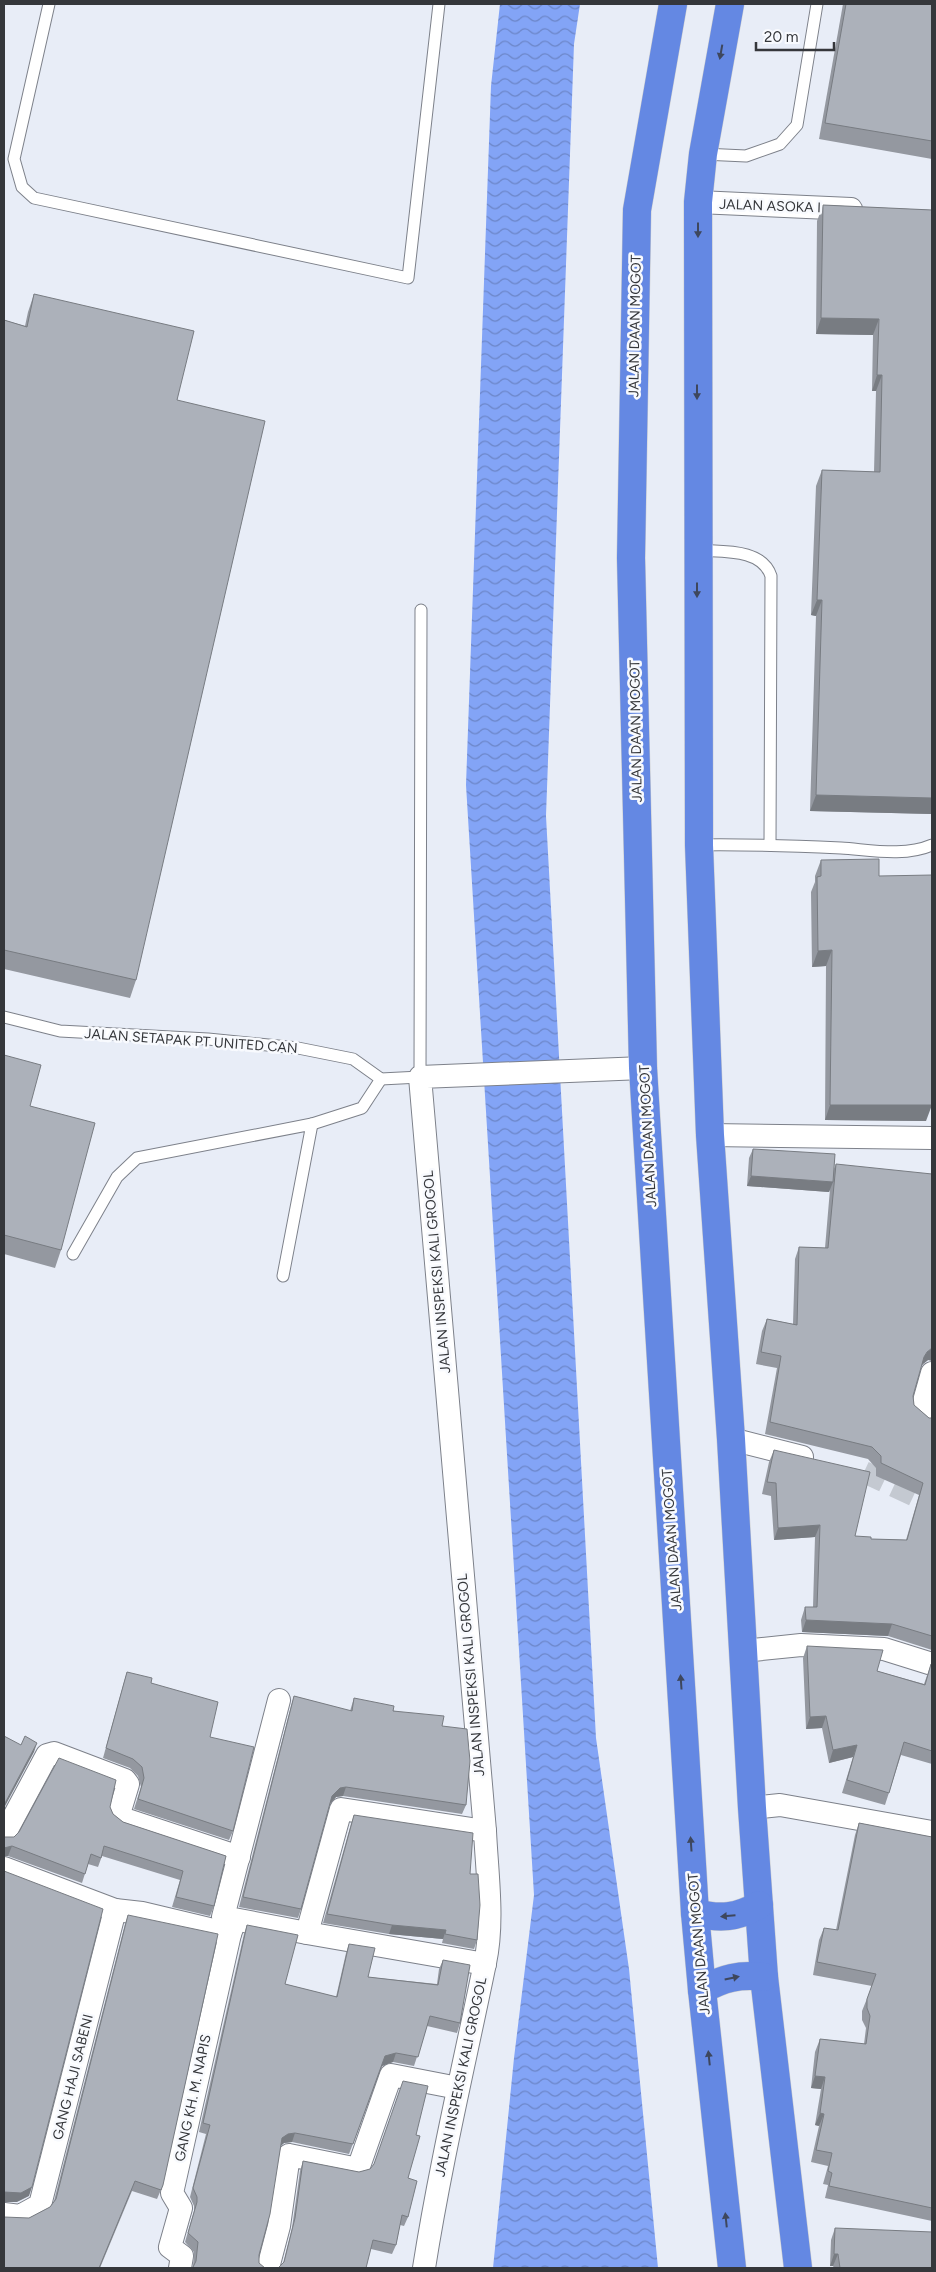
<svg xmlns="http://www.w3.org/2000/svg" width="936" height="2272" font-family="Figtree,sans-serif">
	<defs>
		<pattern id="water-waves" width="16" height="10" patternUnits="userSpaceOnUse" patternTransform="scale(1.25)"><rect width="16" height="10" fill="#83a4f6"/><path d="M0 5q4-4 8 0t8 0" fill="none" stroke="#6c86c8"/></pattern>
	</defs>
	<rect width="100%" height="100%" fill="#e8edf7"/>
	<polygon fill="url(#water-waves)" points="500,4 580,4 574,44 546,816 596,1738 629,1969 658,2268 493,2268 514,2058 534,1895 466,785 491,86"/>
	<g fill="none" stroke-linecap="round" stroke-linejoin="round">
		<polyline stroke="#c4c9d1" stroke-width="22" stroke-dasharray="22 11" stroke-linecap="butt" points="864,1472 932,1504"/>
		<g stroke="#7d818a" stroke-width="13">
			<g id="lane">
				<polyline points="49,4 14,159 22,187 34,198 408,278 439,4"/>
				<polyline points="703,154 746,156 780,144 797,125 817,4"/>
				<path d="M 698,550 C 722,552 762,548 771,576 L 770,845"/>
				<path d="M 699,845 C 747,844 794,846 841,848 C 871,850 904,857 932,845"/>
				<polyline points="4,1017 60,1031 208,1039 298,1048 353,1059 381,1079 420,1077 421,610"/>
				<polyline points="312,1124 362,1108 381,1079"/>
				<polyline points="73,1254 117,1177 137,1158 312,1124 283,1276"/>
			</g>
		</g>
		<g stroke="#7d818a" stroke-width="24">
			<g id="street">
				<polyline points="698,202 851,209"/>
				<polyline points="710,1135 932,1138"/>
				<polyline points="932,1373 921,1412 932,1419"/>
				<polyline points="731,1439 802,1457"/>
				<polyline points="743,1651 801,1645 884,1649 932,1664"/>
				<polyline points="279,1700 223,1917 307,1933 485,1964"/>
				<polyline points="752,1808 780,1805 932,1832"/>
				<polyline points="4,1835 47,1755 54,1753 125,1780 128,1784 119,1814 124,1819 239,1857"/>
				<polyline points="4,1868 115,1910 142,1913 230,1934"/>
				<polyline points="307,1933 341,1809 485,1831"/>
				<polyline points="4,2214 20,2216 40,2205 115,1910"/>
				<polyline points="180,2268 182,2256 170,2247 181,2208 172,2193 230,1934 235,1920"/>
				<polyline points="268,2268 279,2226 289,2155 358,2169 391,2075 458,2088"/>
				<path d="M 424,2268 C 440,2166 464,2065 485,1963 C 494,1921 487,1874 485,1831 L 420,1077 L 643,1068"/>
			</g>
		</g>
		<g stroke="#cacbcc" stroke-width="29">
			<g id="highway">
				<polyline points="673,4 637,210 631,558 643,1068 695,1913 702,1990 732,2268"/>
				<polyline points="730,4 703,154 698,202 699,845 710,1135 731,1439 752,1808 764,1977 798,2268"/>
				<path d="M 695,1913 C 720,1919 737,1918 759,1905"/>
				<path d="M 702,1990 C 723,1978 740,1974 764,1977"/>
			</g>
		</g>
		<use href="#lane" stroke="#fff" stroke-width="11"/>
		<use href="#street" stroke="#fff" stroke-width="22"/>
		<use href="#highway" stroke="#6488e3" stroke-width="28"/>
	</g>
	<g fill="#9498a0">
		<polygon points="843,4 932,4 932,159 819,139"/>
		<polygon points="823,205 932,210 932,814 810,811 816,616 811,615 816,486 822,470 874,472 876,391 872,391 873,335 816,334 817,221"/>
		<polygon points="34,294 177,400 136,980 130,998 4,969 4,320 25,326 28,312"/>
		<polygon points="821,860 879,876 926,1121 825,1120 826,966 812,967 811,892 815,882 815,876"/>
		<polygon points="4,1055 30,1106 61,1250 55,1268 4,1254"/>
		<polygon points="753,1149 833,1171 836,1164 928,1360 923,1364 921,1366 913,1396 914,1405 929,1418 932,1418 932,1650 888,1636 802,1632 801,1620 805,1607 813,1607 815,1537 774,1540 771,1496 762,1494 769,1462 774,1450 855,1536 871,1539 906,1540 919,1495 876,1476 876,1468 868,1459 765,1434 777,1368 756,1364 762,1331 767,1319 793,1324 795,1259 799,1247 825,1248 830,1189 829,1192 747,1186 749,1158"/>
		<polygon points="807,1646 877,1671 924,1684 931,1664 932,1664 932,1764 901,1755 885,1805 842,1793 853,1757 829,1763 822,1728 806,1729 803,1658"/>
		<polygon points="127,1672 151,1683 210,1737 233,1831 229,1840 134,1809 141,1787 138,1776 130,1768 103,1758 124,1682"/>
		<polygon points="294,1696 350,1711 354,1698 442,1726 466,1805 462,1814 343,1796 336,1797 330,1804 301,1909 298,1918 239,1907 291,1706"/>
		<polygon points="110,1807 113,1814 123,1822 226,1856 214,1906 210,1916 172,1907 180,1880 102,1856 98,1867 88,1864 82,1883 8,1856 4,1856 4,1837 14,1837"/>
		<polygon points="354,1815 470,1874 477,1940 474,1949 442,1943 443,1939 389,1934 323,1923 351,1824"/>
		<polygon points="859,1823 932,1837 932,2221 825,2198 828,2185 823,2184 828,2166 811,2162 819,2126 815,2125 821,2089 811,2088 815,2052 820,2039 864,2044 866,2028 862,2020 862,2011 872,1986 813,1975 819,1940 824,1928 836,1930 855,1835"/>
		<polygon points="128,1915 163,2185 157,2199 132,2191 100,2268 4,2268 5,2218 29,2218 50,2207 54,2201 125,1924"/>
		<polygon points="247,1925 285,1984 336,1997 346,1953 349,1944 368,1977 437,1984 439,1969 443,1960 460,2023 457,2033 427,2026 414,2066 393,2062 382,2066 349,2154 292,2142 284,2143 281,2146 259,2255 259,2263 193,2267 194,2252 185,2242 194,2211 194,2206 190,2197 206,2134 199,2132 244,1934"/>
		<polygon points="416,2135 408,2178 408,2217 404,2226 400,2225 396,2245 392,2254 371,2249 283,2264 292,2228 300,2171 303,2161 359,2172 370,2169"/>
		<polygon points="835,2228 932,2268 834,2268 833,2266 830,2266 831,2240"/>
	</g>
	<g fill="#787c82">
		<polygon points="821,318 879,319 873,335 816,334"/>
		<polygon points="877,375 882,375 876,391 872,391"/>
		<polygon points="817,600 822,600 816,616 811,615"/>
		<polygon points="816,795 932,798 932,814 810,811"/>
		<polygon points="832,950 826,966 812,967 818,951"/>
		<polygon points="830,1105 932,1105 926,1121 825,1120"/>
		<polygon points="751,1176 833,1182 829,1192 747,1186"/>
		<polygon points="932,1348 932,1361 928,1360 923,1364 919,1369 924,1357 927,1352"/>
		<polygon points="820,1525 815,1537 774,1540 778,1528"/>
		<polygon points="806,1620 892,1624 888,1636 802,1632"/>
		<polygon points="826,1716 822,1728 806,1729 810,1717"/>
		<polygon points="37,1743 34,1752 4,1808 4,1805"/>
		<polygon points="857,1745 853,1757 829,1763 833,1750"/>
		<polygon points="346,1787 343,1796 336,1797 328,1806 332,1796 340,1788"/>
		<polygon points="12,1846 8,1856 4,1856 4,1848"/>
		<polygon points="392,1925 446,1930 443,1939 389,1934"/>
		<polygon points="396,2053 393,2062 382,2066 349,2154 385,2056"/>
		<polygon points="815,2076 825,2077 821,2089 811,2088"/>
		<polygon points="820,2113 824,2114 819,2126 815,2125"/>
		<polygon points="295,2133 292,2142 284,2143 279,2147 282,2138 288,2134"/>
		<polygon points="32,2187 29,2196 17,2202 4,2202 4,2192"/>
		<polygon points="834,2254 838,2254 833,2266 830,2266"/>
	</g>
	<g fill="#acb1ba" stroke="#787c82">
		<polygon points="846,4 932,4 932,141 825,123"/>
		<polygon points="823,205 932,210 932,798 816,795 822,600 817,600 822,470 880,472 882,375 877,375 879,319 821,318"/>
		<polygon points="34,294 194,331 177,400 265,421 136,980 4,950 4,320 27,327"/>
		<polygon points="879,859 879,876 932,875 932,1105 830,1105 832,950 818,951 817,877 821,876 821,860"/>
		<polygon points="4,1055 41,1065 30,1106 95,1123 61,1250 4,1235"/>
		<polygon points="753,1149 835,1154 833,1182 751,1176"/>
		<polygon points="836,1164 932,1174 932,1348 927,1352 924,1357 913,1396 914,1405 929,1418 932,1418 932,1636 892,1624 806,1620 805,1607 817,1607 820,1525 778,1528 776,1483 767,1482 774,1450 870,1472 855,1536 871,1537 871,1539 907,1540 923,1483 881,1463 881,1456 872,1447 770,1422 781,1356 761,1352 767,1319 797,1325 799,1247 828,1248"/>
		<polygon points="807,1646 883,1650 877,1671 925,1685 931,1664 932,1664 932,1751 904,1742 889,1793 847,1780 857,1745 833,1750 826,1716 810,1717"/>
		<polygon points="127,1672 152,1678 151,1683 218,1702 210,1737 254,1747 233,1831 138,1799 144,1778 142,1767 133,1759 106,1748"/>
		<polygon points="294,1696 352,1711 354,1698 394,1706 393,1711 444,1716 442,1726 467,1729 470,1761 466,1805 346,1787 340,1788 332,1796 301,1909 243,1897"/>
		<polygon points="4,1736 21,1745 25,1736 37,1743 4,1805"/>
		<polygon points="59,1758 116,1780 110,1807 113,1814 123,1822 226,1856 214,1906 176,1897 183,1871 104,1846 101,1858 91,1854 85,1874 12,1846 4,1848 4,1837 14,1837 19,1832"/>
		<polygon points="354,1815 473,1833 470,1874 478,1874 480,1905 477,1940 445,1934 446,1930 392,1925 327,1914"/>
		<polygon points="859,1823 932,1837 932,2208 829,2186 832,2173 828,2171 832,2153 816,2150 824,2114 820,2113 825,2077 815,2076 820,2039 866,2044 870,2016 867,2008 867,1999 876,1974 817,1962 824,1928 838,1930"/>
		<polygon points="4,1871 103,1909 32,2187 21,2193 4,2192"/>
		<polygon points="128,1915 218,1934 163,2185 161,2190 135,2181 99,2268 4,2268 4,2217 29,2218 50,2207 56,2199"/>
		<polygon points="247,1925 298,1935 285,1984 337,1997 349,1944 375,1948 368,1977 438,1985 443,1960 470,1965 460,2023 430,2016 418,2057 396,2053 385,2056 353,2144 295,2133 288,2134 282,2138 270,2214 259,2255 259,2263 265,2268 191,2268 193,2267 196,2261 198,2242 188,2233 197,2202 197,2197 193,2188 210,2125 203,2123"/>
		<polygon points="403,2081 428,2086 416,2135 420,2136 408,2178 417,2181 408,2217 402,2215 396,2245 373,2240 366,2268 278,2268 284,2262 295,2218 303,2161 359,2172 370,2169 374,2164"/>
		<polygon points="835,2228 932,2232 932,2268 840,2268 838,2254 834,2254"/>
	</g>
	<defs><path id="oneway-solid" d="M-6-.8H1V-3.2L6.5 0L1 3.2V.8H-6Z" transform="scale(1.25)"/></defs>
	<g fill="#3e475d">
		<use href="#oneway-solid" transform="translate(721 52) rotate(100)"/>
		<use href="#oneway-solid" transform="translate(698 230) rotate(90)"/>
		<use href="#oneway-solid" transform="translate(697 392) rotate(90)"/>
		<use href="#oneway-solid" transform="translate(697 590) rotate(90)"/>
		<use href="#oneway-solid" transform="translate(681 1682) rotate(-94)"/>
		<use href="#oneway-solid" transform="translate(691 1844) rotate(-94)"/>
		<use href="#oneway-solid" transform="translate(728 1916) rotate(175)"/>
		<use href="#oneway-solid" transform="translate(732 1978) rotate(-12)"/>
		<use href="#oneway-solid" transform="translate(709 2058) rotate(-96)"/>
		<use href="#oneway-solid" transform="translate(726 2220) rotate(-96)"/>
	</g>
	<g text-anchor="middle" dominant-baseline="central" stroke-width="5" stroke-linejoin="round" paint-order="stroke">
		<g font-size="14" fill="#35373b" stroke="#f8fafe">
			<text transform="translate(770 206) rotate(2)">JALAN ASOKA I</text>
			<text transform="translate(635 326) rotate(-89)">JALAN DAAN MOGOT</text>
			<text transform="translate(636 731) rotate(-91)">JALAN DAAN MOGOT</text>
			<text transform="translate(191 1041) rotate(4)">JALAN SETAPAK PT UNITED CAN</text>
			<text transform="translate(648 1136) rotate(-93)">JALAN DAAN MOGOT</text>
			<text transform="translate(437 1272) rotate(-95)">JALAN INSPEKSI KALI GROGOL</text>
			<text transform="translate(672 1540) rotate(-94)">JALAN DAAN MOGOT</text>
			<text transform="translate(471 1675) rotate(-95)">JALAN INSPEKSI KALI GROGOL</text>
			<text transform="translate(699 1944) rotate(-95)">JALAN DAAN MOGOT</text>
			<text transform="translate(73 2077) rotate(-76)">GANG HAJI SABENI</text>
			<text transform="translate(461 2077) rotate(-78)">JALAN INSPEKSI KALI GROGOL</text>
			<text transform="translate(193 2098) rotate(-78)">GANG KH. M. NAPIS</text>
		</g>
	</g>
	<rect width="936" height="2272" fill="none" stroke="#35373b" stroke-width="10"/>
	<path d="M756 42v8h78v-8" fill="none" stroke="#35373b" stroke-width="2.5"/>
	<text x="764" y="42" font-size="15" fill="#35373b" stroke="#f8fafe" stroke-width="4" paint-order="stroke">20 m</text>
</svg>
